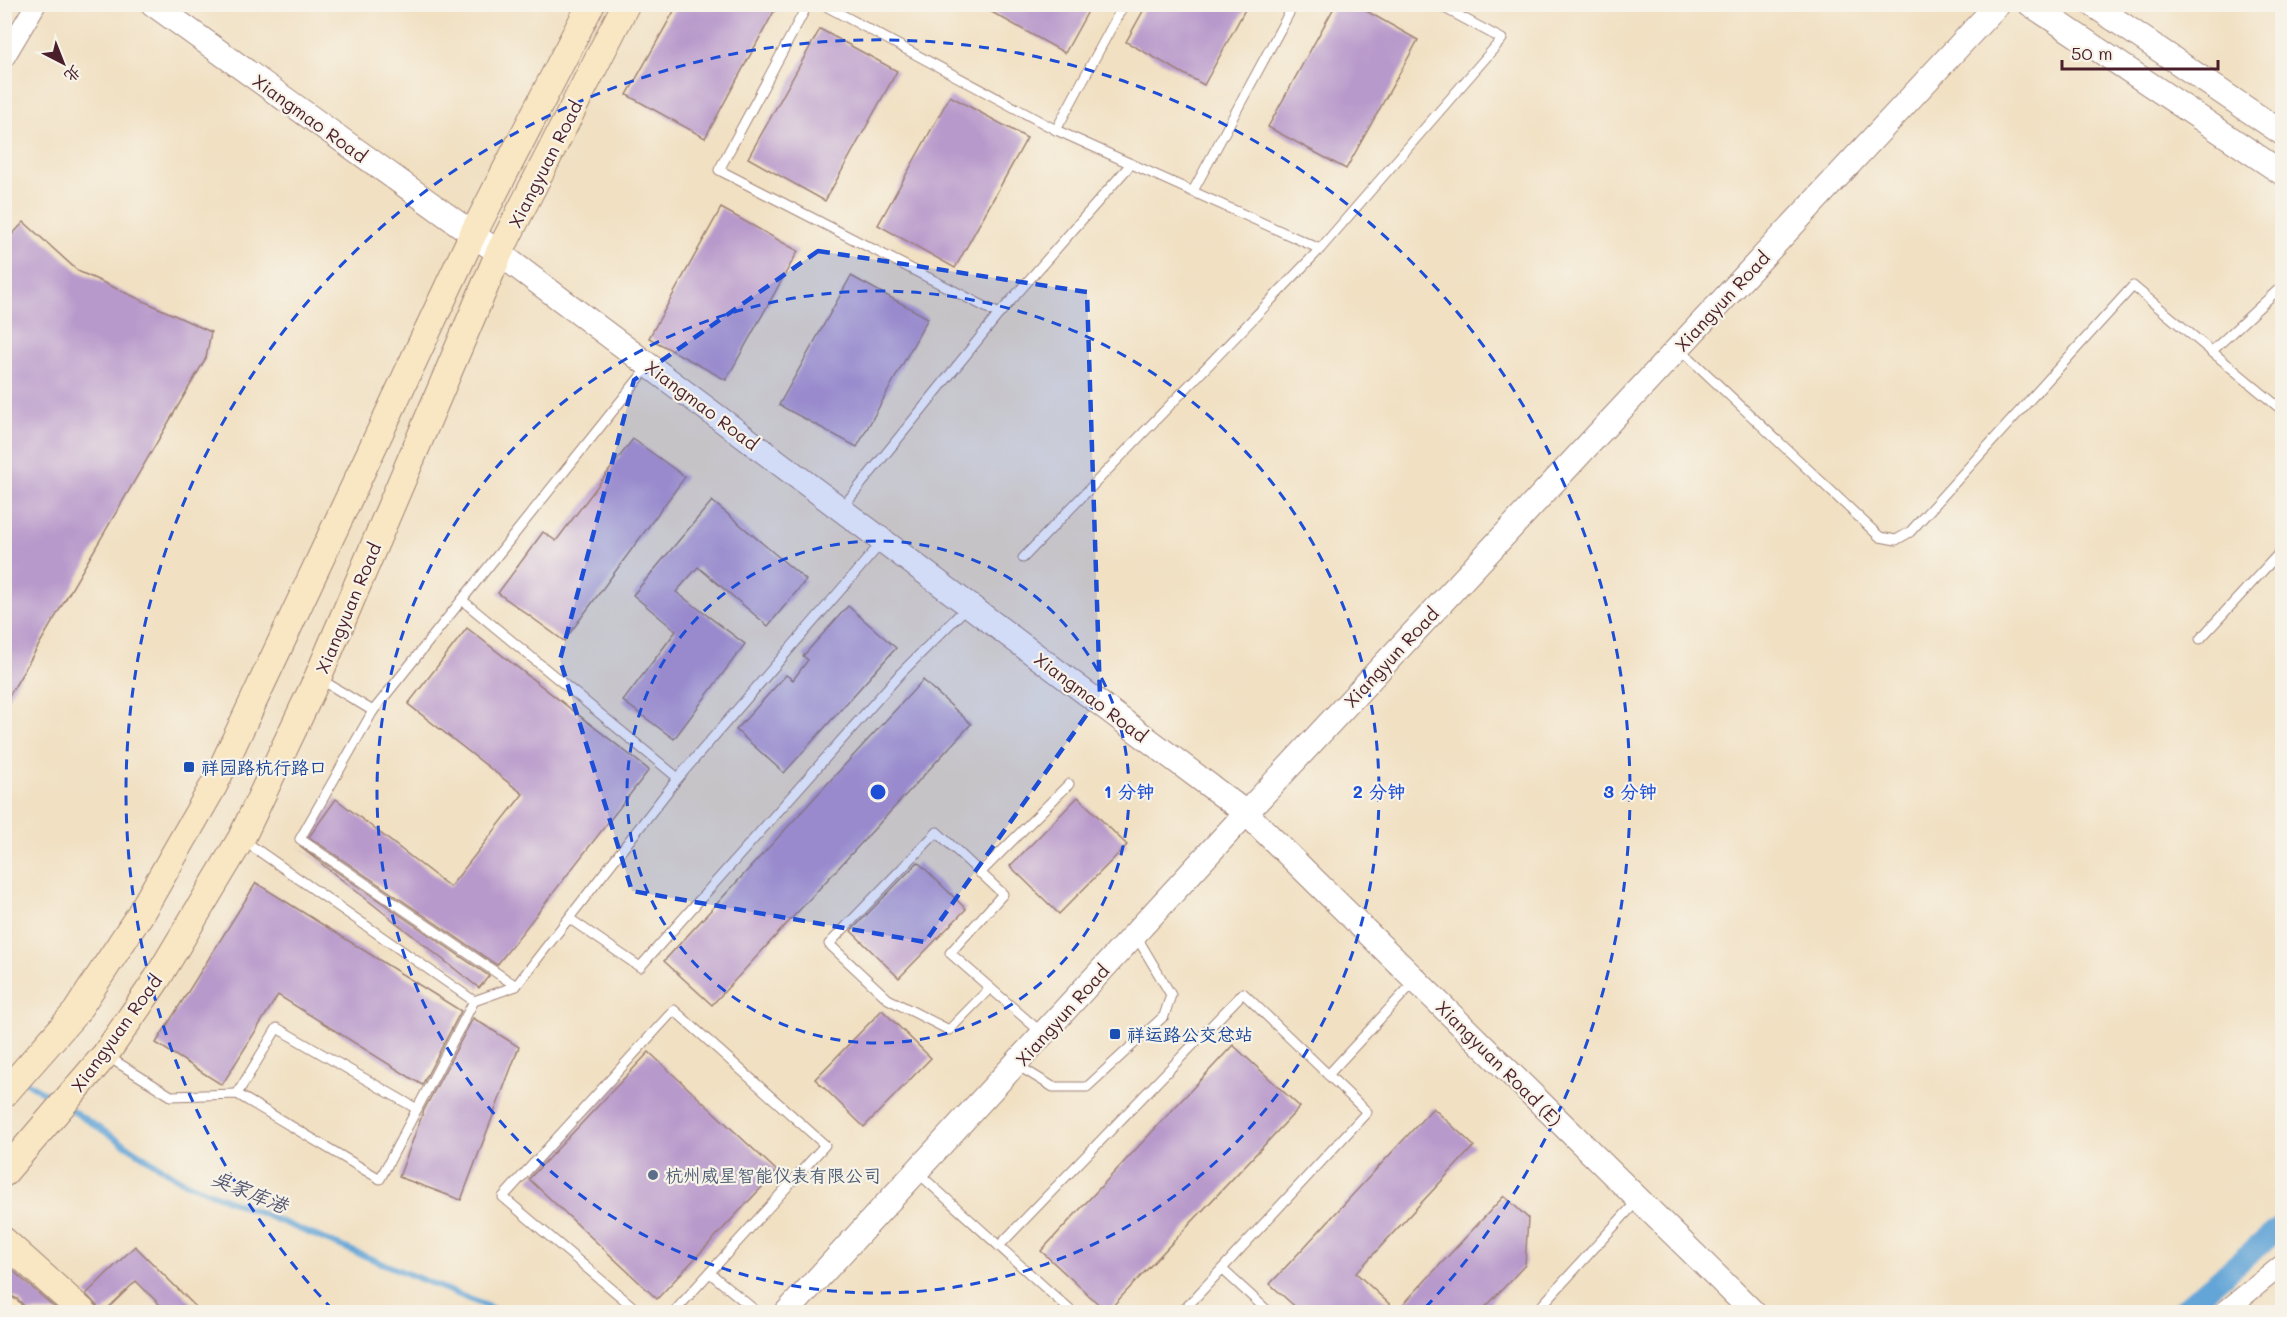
<svg xmlns="http://www.w3.org/2000/svg" width="2287" height="1317" font-family="Mali,'LXGW WenKai TC',sans-serif">
	<rect width="100%" height="100%" fill="#f7f3e8"/>
	<filter id="ink" filterUnits="userSpaceOnUse"><feTurbulence type="fractalNoise" baseFrequency=".0167" numOctaves="2"/><feDisplacementMap in="SourceGraphic" scale="12" xChannelSelector="R" yChannelSelector="G"/><feConvolveMatrix kernelMatrix="1 2 1 2 8 2 1 2 1" color-interpolation-filters="sRGB"/></filter>
	<filter id="wash" filterUnits="userSpaceOnUse"><feTurbulence type="fractalNoise" baseFrequency=".008" numOctaves="4" result="noise"/><feDisplacementMap in="SourceGraphic" scale="24" xChannelSelector="R" yChannelSelector="G"/><feGaussianBlur stdDeviation="1.35" result="paint"/><feColorMatrix in="noise" values="0 0 0 0 0 0 0 0 0 0 0 0 0 0 0 0 0 1.4 0 .05"/><feComposite in="paint" operator="in"/></filter>
	<g filter="url(#wash)">
		<rect width="100%" height="100%" fill="#f1e0c2"/>
		<g fill="none" stroke-linecap="round" stroke-linejoin="round">
			<g stroke="#63a5d7" stroke-width="6">
				<polyline points="25,1081 57,1101"/>
				<polyline points="68,1108 182,1181 501,1312"/>
			</g>
			<polyline stroke="#63a5d7" stroke-width="22" points="2180,1312 2282,1226"/>
		</g>
		<g id="blocks">
			<g fill="#b899cb">
				<polygon points="678,4 778,4 705,138 627,95"/>
				<polygon points="977,4 1092,4 1065,53"/>
				<polygon points="1147,4 1248,4 1204,85 1126,42"/>
				<polygon points="1336,4 1354,4 1418,40 1346,169 1268,127"/>
				<polygon points="820,29 897,71 825,201 748,158"/>
				<polygon points="950,96 1027,138 955,268 878,225"/>
				<polygon points="721,208 798,251 726,380 649,338"/>
				<polygon points="24,222 78,271 211,332 206,358 4,705 4,243"/>
				<polygon points="851,276 928,318 857,447 779,405"/>
				<polygon points="633,439 685,477 564,641 498,593 543,532 556,541"/>
				<polygon points="712,501 806,580 768,626 698,567 676,592 745,644 674,739 623,701 676,631 633,595"/>
				<polygon points="848,606 896,648 784,773 736,730 786,675 793,680 808,660 803,656"/>
				<polygon points="467,628 649,770 497,965 309,837 336,799 450,887 523,794 408,704"/>
				<polygon points="923,680 971,724 712,1005 664,961"/>
				<polygon points="1078,797 1127,845 1059,914 1010,866"/>
				<polygon points="299,846 489,976 479,988"/>
				<polygon points="918,862 966,909 899,978 851,931"/>
				<polygon points="256,883 461,1011 422,1085 278,995 222,1085 156,1043"/>
				<polygon points="882,1010 931,1058 864,1127 815,1079"/>
				<polygon points="473,1018 519,1047 461,1200 399,1177 424,1110"/>
				<polygon points="1233,1045 1300,1107 1107,1312 1041,1251"/>
				<polygon points="649,1052 777,1171 657,1299 529,1179"/>
				<polygon points="1433,1108 1474,1146 1356,1273 1397,1311 1504,1196 1528,1218 1525,1265 1481,1312 1301,1312 1270,1284"/>
				<polygon points="135,1246 201,1312 167,1312 136,1281 104,1312 98,1312 98,1307 86,1294"/>
				<polygon points="4,1263 60,1312 25,1312 23,1305 18,1299 4,1293"/>
			</g>
		</g>
	</g>
	<g filter="url(#ink)">
		<use href="#blocks" fill-opacity="0" stroke="#9e8076" stroke-width="1.5"/>
		<g fill="none" stroke-linecap="round" stroke-linejoin="round">
			<g stroke="#9e8076" stroke-width="11">
				<g id="service">
					<polyline points="808,4 719,170 999,314"/>
					<polyline points="822,4 1056,130 1320,249"/>
					<polyline points="1056,130 1124,4"/>
					<polyline points="1193,191 1294,4"/>
					<polyline points="1679,348 1880,537 1896,540 1910,532 2133,286 2282,410"/>
					<polyline points="2211,352 2282,286"/>
					<polyline points="841,509 999,314 1131,164"/>
					<polyline points="1023,558 1320,249 1502,39 1437,4"/>
					<polyline points="462,600 678,778"/>
					<polyline points="2200,639 2282,550"/>
					<polyline points="320,679 373,711 648,367"/>
					<polyline points="373,711 300,839 516,986"/>
					<polyline points="980,873 1069,784"/>
					<polyline points="570,919 640,967 901,673 967,607"/>
					<polyline points="990,988 949,1030 888,999 829,944 937,832 1003,894 950,953 1042,1033"/>
					<polyline points="474,1001 516,986 678,778 883,541"/>
					<polyline points="107,1056 171,1096 237,1094 380,1179 474,1001 243,840"/>
					<polyline points="1017,1065 1053,1087 1087,1087 1164,1016 1171,995 1135,934"/>
					<polyline points="1328,1075 1414,982"/>
					<polyline points="237,1094 277,1028 417,1109"/>
					<polyline points="917,1172 1072,1312"/>
					<polyline points="999,1246 1243,993 1367,1112 1182,1312"/>
					<polyline points="1222,1269 1269,1312"/>
					<polyline points="710,1273 757,1312"/>
					<polyline points="639,1312 503,1197 674,1010 825,1145 674,1312"/>
					<polyline points="1536,1312 1637,1201"/>
				</g>
			</g>
			<g stroke="#9e8076" stroke-width="22">
				<g id="minor">
					<polyline points="4,58 36,4"/>
					<polyline points="2224,1312 2282,1265"/>
				</g>
			</g>
			<g stroke="#9e8076" stroke-width="26">
				<g id="tertiary">
					<polyline points="153,4 499,253 1246,813 1753,1312"/>
					<polyline points="2030,4 2282,173"/>
					<polyline points="2092,4 2282,133"/>
					<polyline points="787,1312 1246,813 1998,4"/>
				</g>
			</g>
			<g stroke="#9e8076" stroke-width="29">
				<g id="secondary">
					<polyline points="4,1094 76,1012 139,916 214,785 473,234 591,4"/>
					<polyline points="4,1173 105,1055 157,979 241,839 318,677 499,253 626,4"/>
					<polyline points="4,1241 83,1312"/>
					<polyline points="4,1309 9,1312"/>
				</g>
			</g>
			<use href="#service" stroke="#fff" stroke-width="9"/>
			<use href="#minor" stroke="#fff" stroke-width="20"/>
			<use href="#tertiary" stroke="#fff" stroke-width="24"/>
			<use href="#secondary" stroke="#f9e7c3" stroke-width="27"/>
		</g>
	</g>
	<path fill="#1d4ed8" fill-opacity="0.2" stroke="#1d4ed8" stroke-width="4.5" stroke-dasharray="12 8" stroke-linejoin="round" d="M 818,251 L 1087,292 L 1100,696 L 925,942 L 632,891 L 560,660 L 634,380 Z"/>
	<g fill="none" stroke="#1d4ed8" stroke-width="3" stroke-dasharray="10 8">
		<circle cx="878" cy="792" r="251"/>
		<circle cx="878" cy="792" r="501"/>
		<path d="M333 1310A752 752 0 1 1 1423 1310"/>
	</g>
	<g fill="#1a4fb4" stroke="#f7f3e8" stroke-width="2">
		<rect x="183" y="761" width="12" height="12" rx="3"/>
		<rect x="1109" y="1028" width="12" height="12" rx="3"/>
	</g>
	<circle fill="#5c6f8a" stroke="#f7f3e8" stroke-width="2" cx="653" cy="1175" r="6"/>
	<g text-anchor="middle" dominant-baseline="central" stroke-width="4.5" stroke-linejoin="round" paint-order="stroke">
		<g font-size="18" fill="#4a1f2b" stroke="#f7f3e8">
			<text transform="translate(310 118) rotate(36)">Xiangmao Road</text>
			<text transform="translate(545 164) rotate(-63)">Xiangyuan Road</text>
			<text transform="translate(1722 301) rotate(-47)">Xiangyun Road</text>
			<text transform="translate(702 405) rotate(37)">Xiangmao Road</text>
			<text transform="translate(348 608) rotate(-67)">Xiangyuan Road</text>
			<text transform="translate(1391 657) rotate(-47)">Xiangyun Road</text>
			<text transform="translate(1091 697) rotate(37)">Xiangmao Road</text>
			<text transform="translate(1062 1015) rotate(-48)">Xiangyun Road</text>
			<text transform="translate(116 1033) rotate(-54)">Xiangyuan Road</text>
			<text transform="translate(1499 1063) rotate(45)">Xiangyuan Road (E)</text>
		</g>
		<g font-size="18" fill="#164399" stroke="#f7f3e8" text-anchor="start">
			<text x="201" y="767">祥园路杭行路口</text>
			<text x="1127" y="1034">祥运路公交总站</text>
		</g>
		<g font-size="18" fill="#4e5e75" stroke="#f7f3e8" text-anchor="start">
			<text x="665" y="1175">杭州威星智能仪表有限公司</text>
		</g>
		<g font-size="20" font-style="italic" fill="#545570" stroke="#f7f3e8">
			<text transform="translate(250 1191) rotate(22)">吴家库港</text>
		</g>
	</g>
	<circle cx="878" cy="792" r="9" fill="#1d4ed8" stroke="#f7f3e8" stroke-width="3"/>
	<g font-size="18" text-anchor="middle" font-weight="bold" fill="#1d4ed8" stroke="#f7f3e8" stroke-width="4.5" stroke-linejoin="round" paint-order="stroke">
		<text x="1129" y="798">1 分钟</text>
		<text x="1379" y="798">2 分钟</text>
		<text x="1630" y="798">3 分钟</text>
	</g>
	<rect width="2287" height="1317" fill="none" stroke="#f7f3e8" stroke-width="24"/>
	<g transform="translate(63 63) rotate(138)" stroke="#f7f3e8" stroke-width="4.5" paint-order="stroke">
	<path d="M0-4.5L10 22L0 15L-10 22Z" fill="#4a1f2b"/>
	<text y="-9" font-size="16" font-weight="bold" text-anchor="middle" fill="#4a1f2b">北</text>
	</g>
	<path d="M2062 60v9h156v-9" fill="none" stroke="#4a1f2b" stroke-width="3"/>
	<text x="2071" y="60" font-size="18" fill="#4a1f2b" stroke="#f7f3e8" stroke-width="4.5" paint-order="stroke">50 m</text>
</svg>
